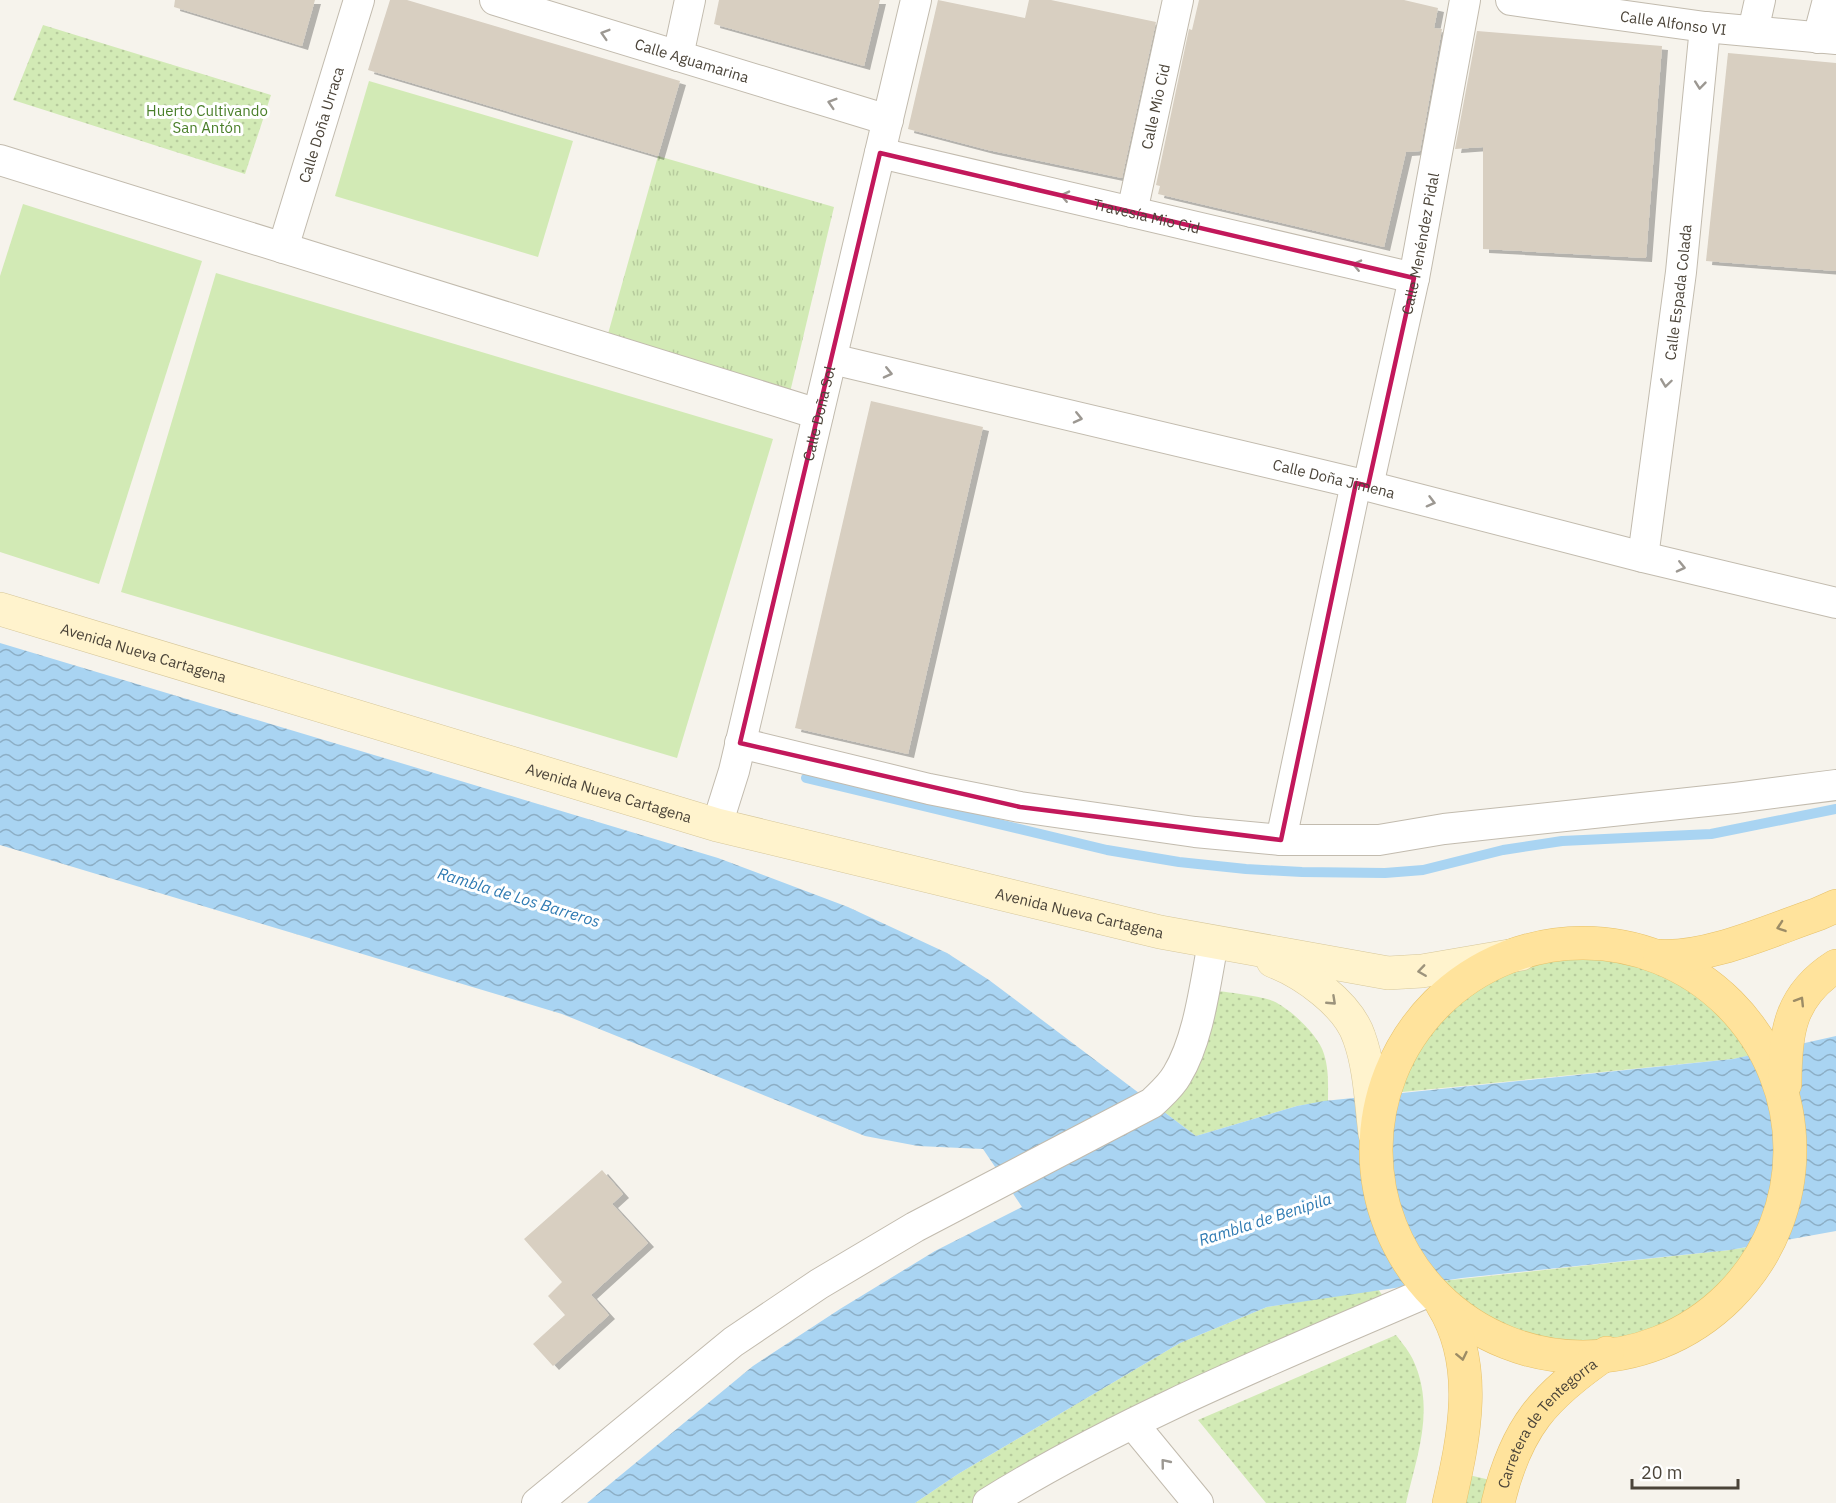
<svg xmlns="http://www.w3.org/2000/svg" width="1836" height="1503" font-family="'IBM Plex Sans',sans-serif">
	<defs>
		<pattern id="grass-tufts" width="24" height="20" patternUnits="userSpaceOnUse" patternTransform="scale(1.5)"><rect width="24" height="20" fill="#d2eab5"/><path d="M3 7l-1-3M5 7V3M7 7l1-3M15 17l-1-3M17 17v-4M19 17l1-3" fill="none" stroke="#b6ca9c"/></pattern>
		<pattern id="garden-dots" width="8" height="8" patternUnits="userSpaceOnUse" patternTransform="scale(1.5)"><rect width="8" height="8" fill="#d2eab5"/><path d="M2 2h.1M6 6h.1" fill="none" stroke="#b6ca9c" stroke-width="1.8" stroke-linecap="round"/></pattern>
		<pattern id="water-waves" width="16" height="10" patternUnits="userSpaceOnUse" patternTransform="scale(1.5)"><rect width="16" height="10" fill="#a9d4f2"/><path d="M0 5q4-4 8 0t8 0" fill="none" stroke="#8caec5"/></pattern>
		<filter id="shadow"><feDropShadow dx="6" dy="4" stdDeviation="0" flood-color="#0004"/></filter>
	</defs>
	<rect width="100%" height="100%" fill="#f6f3ec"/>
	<polygon fill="url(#grass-tufts)" points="658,156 834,207 787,405 604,348"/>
	<g fill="url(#garden-dots)">
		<polygon points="43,25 271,95 245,174 13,100"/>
		<path d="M 1586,946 C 1607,948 1629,950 1650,955 C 1700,967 1744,1007 1767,1052 L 1733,1059 L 1382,1094 C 1416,999 1485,949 1586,946 Z"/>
		<path d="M 1204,989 C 1222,992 1258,995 1273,1001 C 1291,1009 1319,1036 1324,1054 C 1329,1070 1328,1085 1328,1101 L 1297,1106 L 1196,1136 L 1152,1103 Z"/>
		<path d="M 1770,1243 C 1752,1270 1731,1299 1704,1318 C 1645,1361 1548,1365 1483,1332 C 1460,1320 1442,1301 1423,1283 L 1730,1250 Z"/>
		<polygon points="1378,1289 1391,1308 988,1503 915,1503 958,1474 1180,1343 1267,1307"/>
		<path d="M 1396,1335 C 1402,1343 1410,1352 1414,1362 C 1435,1410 1417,1455 1406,1503 L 1266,1503 L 1198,1420 Z"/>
		<polygon points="1456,1472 1503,1483 1498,1503 1449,1503"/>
	</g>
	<g fill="#d2eab5">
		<polygon points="369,81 573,141 538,257 335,196"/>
		<polygon points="23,204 202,261 99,584 0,552 0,276"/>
		<polygon points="216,273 773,439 677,758 121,592"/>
	</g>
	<polygon fill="url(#water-waves)" points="0,643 718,858 848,907 947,953 989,980 1196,1136 1297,1106 1324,1101 1733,1059 1836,1036 1836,1231 1730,1250 1462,1278 1267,1307 1180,1343 958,1474 915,1503 587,1503 753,1366 840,1309 935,1251 1022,1207 983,1149 918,1146 865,1136 562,1014 0,845"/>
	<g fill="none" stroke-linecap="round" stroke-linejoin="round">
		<polyline stroke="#a9d4f2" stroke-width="10" points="806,778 1107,850 1179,862 1246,869 1302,872 1385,873 1423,870 1503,850 1562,841 1711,834 1836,809"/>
	</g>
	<g fill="#d8cfc1" filter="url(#shadow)">
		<polygon points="175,0 315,0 302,46 174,7"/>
		<polygon points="390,0 407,0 680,81 658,156 368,70"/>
		<polygon points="719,0 880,0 864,66 714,24"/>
		<polygon points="938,0 1025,18 1029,0 1051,0 1156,22 1122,178 988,150 908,129"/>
		<polygon points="1199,0 1404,0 1438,8 1434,28 1442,29 1420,151 1406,152 1384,247 1158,194 1160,186 1156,185 1189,29 1192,30"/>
		<polygon points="1477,31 1662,46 1646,258 1483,249 1483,147 1455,149"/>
		<polygon points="1728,53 1836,63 1836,271 1706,261"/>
		<polygon points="871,401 983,427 908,754 795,728"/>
		<polygon points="602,1170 623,1194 612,1204 648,1243 591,1295 609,1315 553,1366 533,1344 565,1315 548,1296 562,1282 524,1239"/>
	</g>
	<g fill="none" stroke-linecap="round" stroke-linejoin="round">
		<g stroke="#c2bbae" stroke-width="32">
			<g id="street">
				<path id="s1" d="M 495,0 L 888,120"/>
				<path id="s2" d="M 1511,0 L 1705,27 L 1836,39"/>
				<polyline points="1753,31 1760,0"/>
				<polyline points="1818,38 1828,0"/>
				<polyline points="678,56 690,0"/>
				<path id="s3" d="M 880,153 L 1414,278"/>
				<polyline points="0,160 818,414"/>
				<path id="s4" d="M 1132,212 L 1178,0"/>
				<path id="s5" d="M 283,248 L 359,0"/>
				<path id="s6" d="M 832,359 L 1368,486 L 1643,557 L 1836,603"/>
				<path id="s7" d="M 1368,486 L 1414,278 L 1465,0"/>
				<path id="s8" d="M 1643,557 L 1681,272 L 1705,27"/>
				<polyline points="740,743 929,789 1020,807 1195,832 1281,840 1379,840 1444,829 1735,798 1836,785"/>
				<path id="s9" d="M 717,825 L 734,771 L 916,0"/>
				<polyline points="1281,840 1356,483"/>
				<polyline points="1133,1424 1198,1503"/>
				<path d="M 537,1503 L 733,1342 L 819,1284 L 915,1227 L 1152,1103 C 1161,1094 1171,1086 1177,1075 C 1199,1039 1205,984 1213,943"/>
				<path d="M 988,1503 C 1127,1417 1280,1356 1430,1291"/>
			</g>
		</g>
		<g stroke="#d6c79b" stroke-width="34">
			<g id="secondary">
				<path id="s10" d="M 0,609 L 717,825 L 1160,932 L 1388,973 L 1422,971 L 1521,954"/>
				<path d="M 1273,961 C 1304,973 1348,1004 1359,1037 C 1370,1067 1371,1102 1375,1134"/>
			</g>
		</g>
		<g stroke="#e6c16a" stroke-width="34">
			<g id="primary">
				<circle cx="1583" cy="1150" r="207"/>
				<path d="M 1660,956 C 1708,959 1771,930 1818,914 L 1836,906"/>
				<path d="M 1785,1084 C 1785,1033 1789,996 1836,966"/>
				<path d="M 1442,1304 C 1480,1365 1464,1437 1449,1503"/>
				<path id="s11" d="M 1498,1503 C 1516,1427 1544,1396 1607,1353"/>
			</g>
		</g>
		<use href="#street" stroke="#fff" stroke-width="30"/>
		<use href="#secondary" stroke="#fff3cd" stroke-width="33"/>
		<use href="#primary" stroke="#ffe39c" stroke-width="33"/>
	</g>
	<defs><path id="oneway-chevron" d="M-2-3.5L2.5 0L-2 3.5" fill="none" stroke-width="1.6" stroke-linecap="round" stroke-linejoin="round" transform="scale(1.5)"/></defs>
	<g stroke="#9c9892">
		<use href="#oneway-chevron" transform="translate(605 34) rotate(-163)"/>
		<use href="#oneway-chevron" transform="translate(1700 85) rotate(96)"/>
		<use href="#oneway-chevron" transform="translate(832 103) rotate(-163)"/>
		<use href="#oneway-chevron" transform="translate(1065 196) rotate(-167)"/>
		<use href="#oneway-chevron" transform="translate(1357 265) rotate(-167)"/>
		<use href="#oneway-chevron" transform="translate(888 373) rotate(13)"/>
		<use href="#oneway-chevron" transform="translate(1666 383) rotate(98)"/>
		<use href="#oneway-chevron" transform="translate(1078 418) rotate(13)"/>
		<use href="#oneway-chevron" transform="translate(1431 502) rotate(15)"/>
		<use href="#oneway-chevron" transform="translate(1681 567) rotate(13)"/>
		<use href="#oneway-chevron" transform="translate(1165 1463) rotate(-129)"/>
	</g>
	<g stroke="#9c8c66">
		<use href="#oneway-chevron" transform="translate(1781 927) rotate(161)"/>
		<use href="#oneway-chevron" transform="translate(1800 1001) rotate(-58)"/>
		<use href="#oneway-chevron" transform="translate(1462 1356) rotate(78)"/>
	</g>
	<g stroke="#9c937c">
		<use href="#oneway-chevron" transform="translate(1422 971) rotate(172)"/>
		<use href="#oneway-chevron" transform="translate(1332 1001) rotate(43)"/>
	</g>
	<path fill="none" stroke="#c2185b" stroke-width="4.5" stroke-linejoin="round" d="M 880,153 L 1414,278 L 1368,486 L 1356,483 L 1281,840 L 1020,807 L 740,743 Z"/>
	<g text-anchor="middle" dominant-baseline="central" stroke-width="6" stroke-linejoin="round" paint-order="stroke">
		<g font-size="15" fill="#4b4439" stroke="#fff">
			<text stroke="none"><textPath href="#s2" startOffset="164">Calle Alfonso VI</textPath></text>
			<text stroke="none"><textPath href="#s1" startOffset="206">Calle Aguamarina</textPath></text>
			<text stroke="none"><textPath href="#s4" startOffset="108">Calle Mio Cid</textPath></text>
			<text stroke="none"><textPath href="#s5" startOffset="129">Calle Doña Urraca</textPath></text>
			<text stroke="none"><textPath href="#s3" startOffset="274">Travesía Mio Cid</textPath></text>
			<text stroke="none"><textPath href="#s7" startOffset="248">Calle Menéndez Pidal</textPath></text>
			<text stroke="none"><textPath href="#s8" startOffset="267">Calle Espada Colada</textPath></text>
			<text stroke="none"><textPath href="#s9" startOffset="424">Calle Doña Sol</textPath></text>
			<text stroke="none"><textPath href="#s6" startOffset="516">Calle Doña Jimena</textPath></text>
			<text stroke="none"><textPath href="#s10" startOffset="150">Avenida Nueva Cartagena</textPath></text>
			<text stroke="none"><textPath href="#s10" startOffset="636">Avenida Nueva Cartagena</textPath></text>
			<text stroke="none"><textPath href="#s10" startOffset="1122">Avenida Nueva Cartagena</textPath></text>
			<text stroke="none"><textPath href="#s11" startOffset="96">Carretera de Tentegorra</textPath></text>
		</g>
		<g font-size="15" fill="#4a7f2a" stroke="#fff">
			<text x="207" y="110">Huerto Cultivando<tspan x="207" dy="17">San Antón</tspan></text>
		</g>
		<g font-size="16" font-style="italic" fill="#2e7ab2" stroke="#fff">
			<text transform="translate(519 897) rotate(17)">Rambla de Los Barreros</text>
			<text transform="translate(1265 1219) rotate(-18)">Rambla de Benipila</text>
		</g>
	</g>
	<path d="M1632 1479v9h106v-9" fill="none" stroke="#4b4439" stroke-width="3"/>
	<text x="1641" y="1479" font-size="18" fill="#4b4439" stroke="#ffffff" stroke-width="4.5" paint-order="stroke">20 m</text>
</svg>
